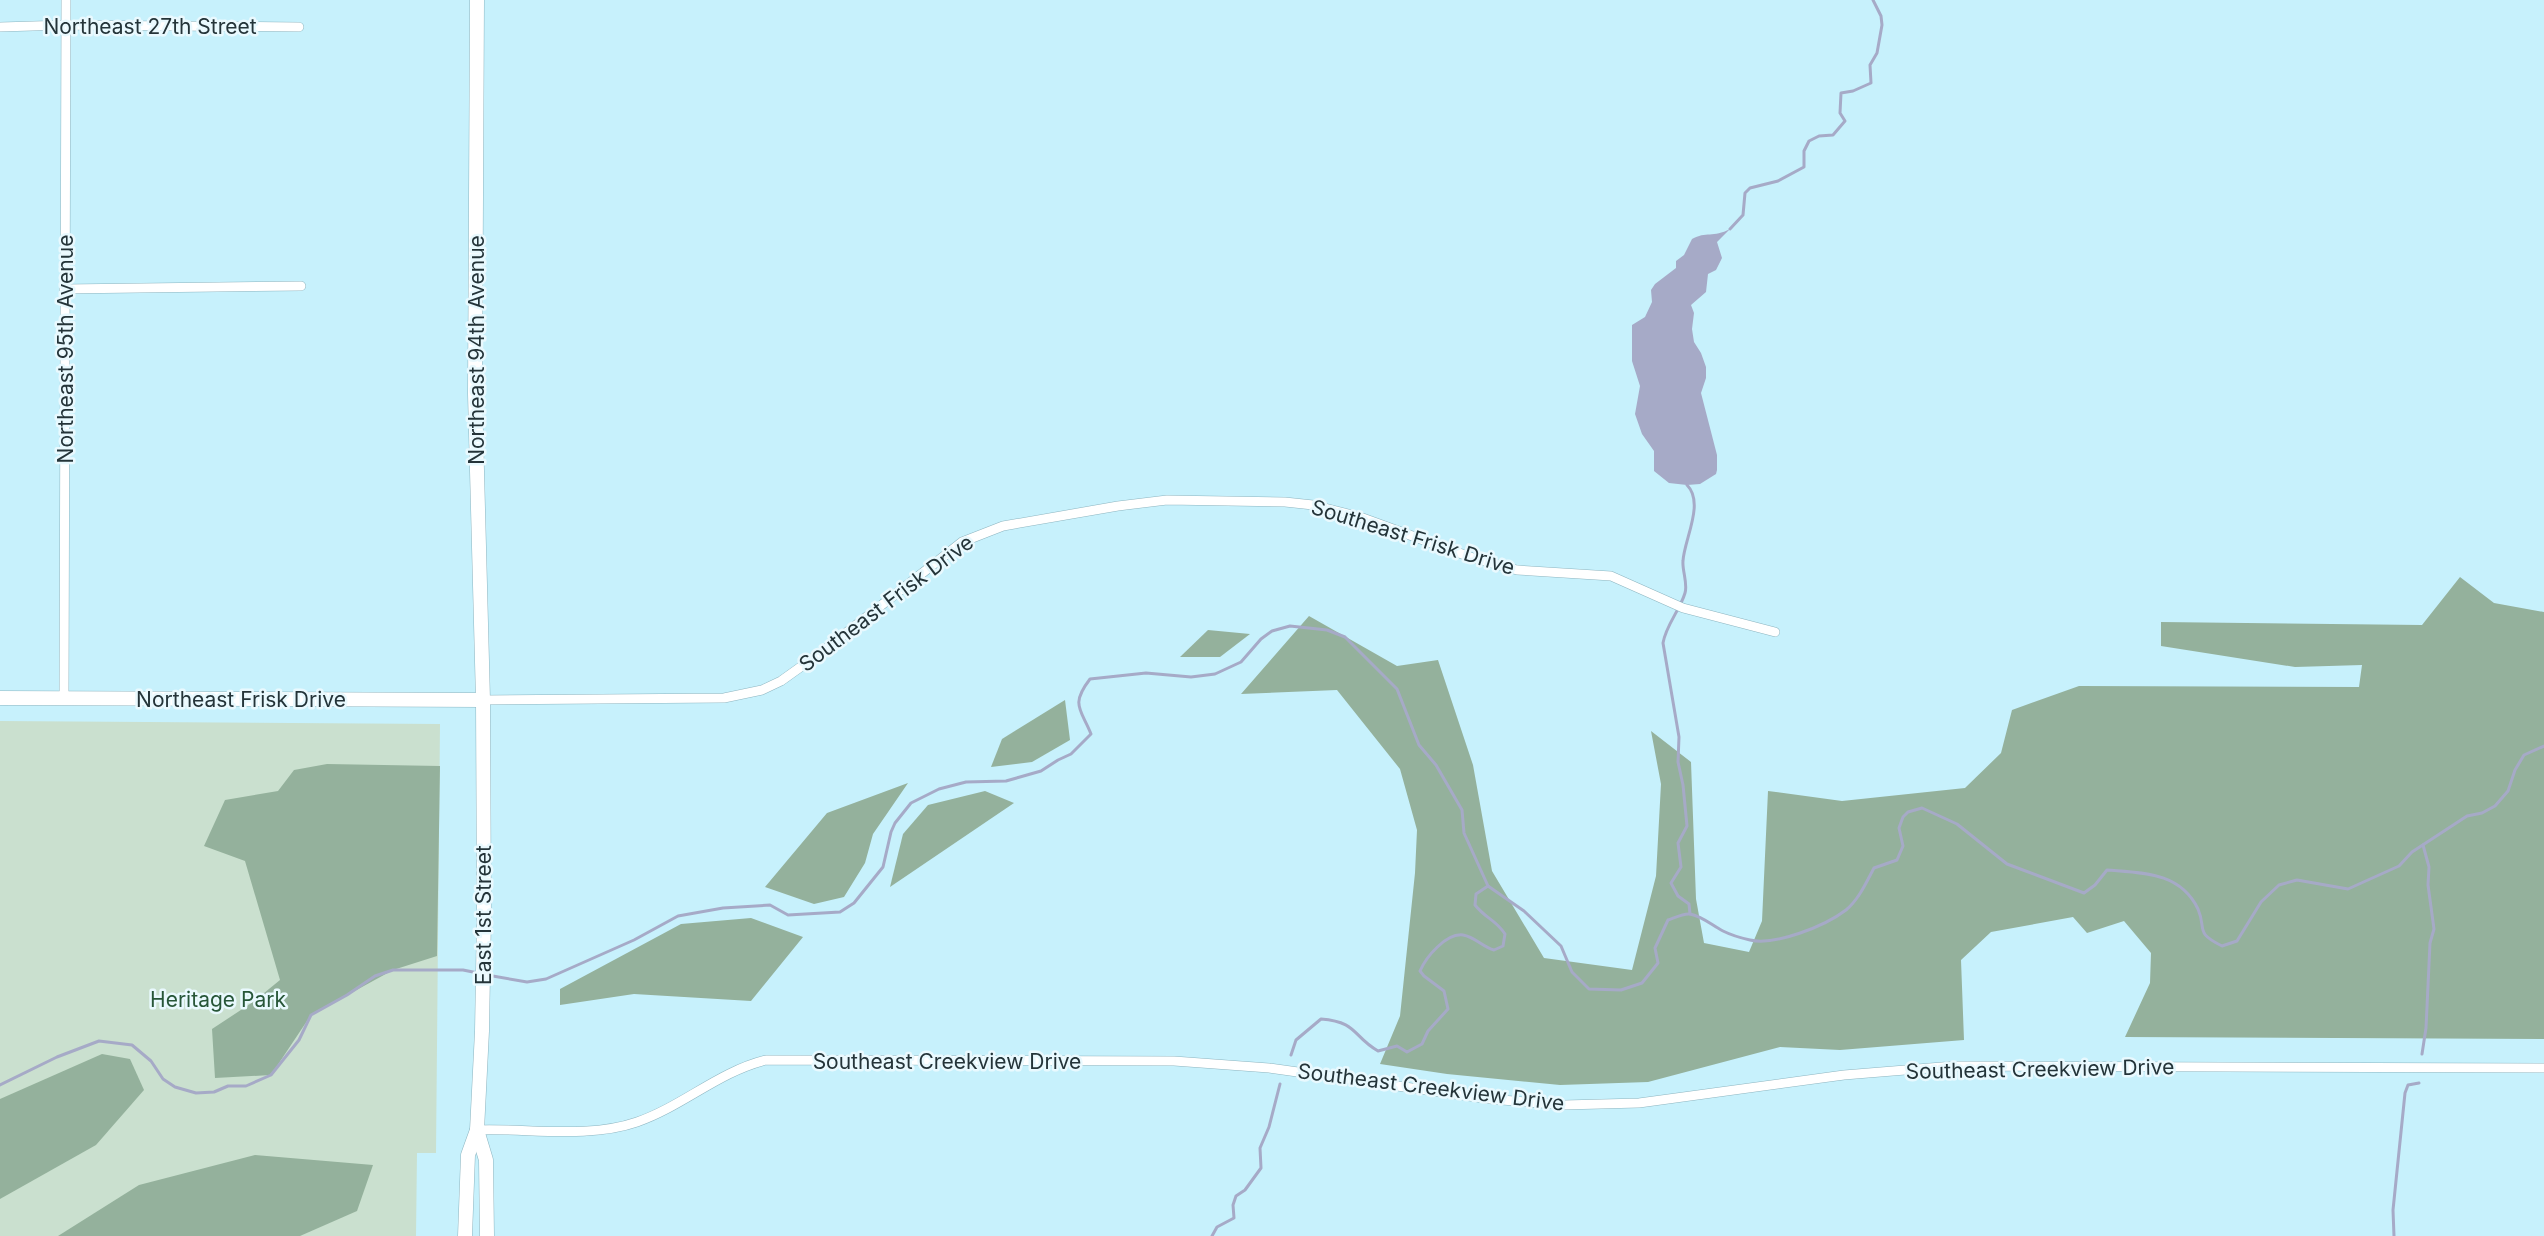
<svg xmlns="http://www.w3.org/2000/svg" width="2544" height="1236" font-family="Inter,sans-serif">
	<rect width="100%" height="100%" fill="#c7f1fc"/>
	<polygon fill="#cae0cf" points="0,721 440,724 436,1153 417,1153 416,1236 0,1236"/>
	<g fill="#94b19c">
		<polygon points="2460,577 2494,603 2544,612 2544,1039 2125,1037 2150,983 2151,953 2124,921 2087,933 2073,917 1991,932 1961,960 1964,1040 1840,1050 1780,1047 1648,1082 1560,1085 1447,1074 1380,1064 1400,1016 1415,873 1417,830 1400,769 1337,690 1241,694 1309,616 1397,666 1438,660 1473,765 1492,871 1544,958 1632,970 1656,876 1661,784 1651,731 1691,762 1696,899 1704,943 1749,952 1762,921 1768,791 1842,801 1965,788 2001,753 2012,710 2079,686 2359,687 2362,665 2295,667 2161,646 2161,622 2422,625"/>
		<polygon points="1208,630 1250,634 1220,657 1180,657"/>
		<polygon points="1065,700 1070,740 1032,762 991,767 1002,739"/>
		<polygon points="327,764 440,766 437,956 393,970 311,1015 271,1075 215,1078 212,1029 253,1002 280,980 245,861 204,846 225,800 278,791 294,770"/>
		<polygon points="908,783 873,834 865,863 844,897 814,904 765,887 827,813"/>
		<polygon points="985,791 1014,803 890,887 903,834 928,805"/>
		<polygon points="751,918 803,937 751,1001 634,994 560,1005 560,989 681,924"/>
		<polygon points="102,1054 130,1059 144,1090 96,1145 0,1199 0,1099"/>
		<polygon points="255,1155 373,1165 357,1211 300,1236 58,1236 139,1185"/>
	</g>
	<path fill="#a6aac7" d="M 1730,229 L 1717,242 L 1722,258 L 1716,270 L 1708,274 L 1706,292 L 1691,305 L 1694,313 L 1692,329 L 1694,342 L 1701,353 L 1706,367 L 1706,378 L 1701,393 L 1717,455 L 1717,470 L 1716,474 L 1700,484 L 1687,485 L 1669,483 L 1654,471 L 1654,451 L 1642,434 L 1635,414 L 1640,386 L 1632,361 L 1632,325 L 1645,317 L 1652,302 L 1651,290 L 1655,284 L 1676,268 L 1676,261 L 1684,255 L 1692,239 C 1706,231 1713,238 1730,229 Z"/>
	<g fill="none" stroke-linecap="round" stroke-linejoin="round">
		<g stroke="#a6aac7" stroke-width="3">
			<polyline points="1730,229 1743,215 1745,193 1750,188 1778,181 1804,167 1804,151 1809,141 1819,136 1833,135 1845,121 1840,113 1841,93 1853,91 1871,83 1870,65 1877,53 1882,25 1881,16 1873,0"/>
			<path d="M 1687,485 C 1705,503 1684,540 1683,561 C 1682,570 1688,584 1685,593 C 1680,610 1666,625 1663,643 L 1679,737 L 1678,762 L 1683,785 L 1687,826 L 1678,843 L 1681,867 L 1671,883 L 1678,896 L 1689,904 L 1690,914"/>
			<path d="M 487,975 L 527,982 L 546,979 L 634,940 L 678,916 L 723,908 L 770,905 L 788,915 L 840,912 L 854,903 L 883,867 L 891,832 L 895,823 L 911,803 L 939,789 L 966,782 L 1006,781 L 1041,771 L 1058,760 L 1071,754 L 1091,734 C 1081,709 1070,705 1090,679 L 1146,673 L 1191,677 L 1215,674 L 1241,662 L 1261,639 L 1272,631 L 1290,626 L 1327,630 L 1345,637 L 1397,689 L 1419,745 L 1436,765 L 1462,810 L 1464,833 L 1488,886 L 1524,911 L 1561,946 L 1572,972 L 1589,989 L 1621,990 L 1642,983 L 1658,963 L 1655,948 L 1668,920 C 1674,918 1684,913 1690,914 C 1702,916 1713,926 1723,931 C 1731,935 1741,938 1750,940 C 1775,946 1825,926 1846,910 C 1859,899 1866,883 1874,868 L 1897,860 L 1903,846 L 1899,828 L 1903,817 L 1908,812 L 1922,808 L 1957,824 L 2007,864 L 2084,893 L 2095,885 L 2107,870 C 2143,873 2180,872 2198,909 C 2207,930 2194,932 2222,946 L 2237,941 L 2261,902 L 2279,885 L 2297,880 L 2348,889 L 2399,866 L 2412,852 L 2467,816 L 2482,813 L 2495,806 L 2508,791 L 2515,770 L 2524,755 L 2544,746"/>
			<polyline points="2422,1054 2426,1028 2430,943 2434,929 2428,885 2429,867 2423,845"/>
			<path d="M 1291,1055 L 1296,1040 L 1321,1019 C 1358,1022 1352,1036 1378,1051 L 1397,1046 L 1407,1052 L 1422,1044 L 1428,1031 L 1448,1009 L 1444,991 L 1424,976 L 1420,971 C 1426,957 1446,933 1463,935 C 1475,937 1483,947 1494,950 L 1503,946 L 1505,934 C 1495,919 1486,919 1475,905 L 1476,894 L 1488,886"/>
			<polyline points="0,1085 57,1057 99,1041 132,1045 151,1061 163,1079 175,1087 196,1093 214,1092 228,1086 246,1086 271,1075 299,1040 311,1015 347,995 375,976 393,970 463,970 478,973"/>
			<polyline points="1212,1236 1217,1227 1234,1218 1233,1205 1236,1196 1245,1190 1261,1168 1260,1148 1269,1127 1280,1084"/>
			<polyline points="2394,1236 2393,1210 2405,1093 2408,1085 2419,1083"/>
		</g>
		<g stroke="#8db5c0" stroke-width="10">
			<g id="street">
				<polyline points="0,27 66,25 299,27"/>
				<polyline points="64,289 301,286"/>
				<polyline points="64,699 66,0"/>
				<polyline points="483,700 724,698 762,690 781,681 823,651 962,542 1003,526 1118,506 1167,500 1285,502 1313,505 1360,517 1473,558 1517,570 1611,576 1683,608 1775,632"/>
				<path d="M 477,1130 C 528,1128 588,1139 637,1122 C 683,1106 718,1072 766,1060 L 1174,1061 L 1269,1068 L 1490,1099 L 1564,1105 L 1639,1103 L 1844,1075 L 1954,1066 L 2544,1068"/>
			</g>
		</g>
		<g stroke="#8db5c0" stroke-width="15">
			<g id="secondary">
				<polyline points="0,698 483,700"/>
				<polyline points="477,1130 486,1160 487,1236"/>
				<polyline points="465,1236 468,1155 477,1130 482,1031 484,917 483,700 475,394 477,0"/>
			</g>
		</g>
		<use href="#street" stroke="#fff" stroke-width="9"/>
		<use href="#secondary" stroke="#fff" stroke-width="14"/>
	</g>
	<g text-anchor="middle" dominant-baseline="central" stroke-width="5" stroke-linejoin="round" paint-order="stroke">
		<g font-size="21" fill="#243439" stroke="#e9f9fe">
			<text x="150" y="26">Northeast 27th Street</text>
			<text transform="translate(65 349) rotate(-90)">Northeast 95th Avenue</text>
			<text transform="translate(476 350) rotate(-90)">Northeast 94th Avenue</text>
			<text transform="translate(1413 537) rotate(17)">Southeast Frisk Drive</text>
			<text transform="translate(886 603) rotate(-37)">Southeast Frisk Drive</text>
			<text x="241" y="699">Northeast Frisk Drive</text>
			<text transform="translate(483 915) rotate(-90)">East 1st Street</text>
			<text x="947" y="1061">Southeast Creekview Drive</text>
			<text transform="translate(2040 1069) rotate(-1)">Southeast Creekview Drive</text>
			<text transform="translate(1431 1087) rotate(7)">Southeast Creekview Drive</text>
		</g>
		<g font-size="21" fill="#275638" stroke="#e9f9fe">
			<text x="218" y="999">Heritage Park</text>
		</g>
	</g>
</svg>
